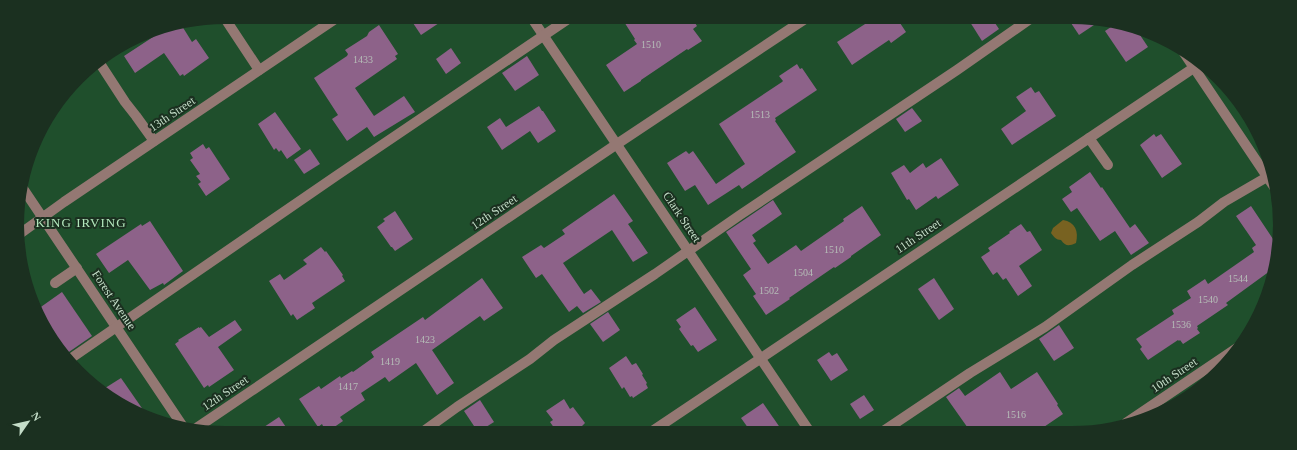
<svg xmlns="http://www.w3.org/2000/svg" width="1297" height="450" font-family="Georgia,serif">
	<rect width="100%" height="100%" fill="#1f4f2c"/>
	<path fill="#786221" d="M 1063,220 C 1075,222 1079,231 1076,243 C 1069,246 1066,247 1061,240 C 1056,240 1054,237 1051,233 L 1053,228 Z"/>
	<g fill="#8d6289">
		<polygon points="409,17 448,17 421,35"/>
		<polygon points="621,17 691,17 697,26 693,29 702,41 688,50 687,49 641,80 641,81 624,92 606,65 637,44 634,40 635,39"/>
		<polygon points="876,17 896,17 906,32 891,43 889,40 852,65 837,42"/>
		<polygon points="978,17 991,17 999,29 982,41 970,22"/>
		<polygon points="1067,17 1072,17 1100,21 1079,35"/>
		<polygon points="1117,23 1126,24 1136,29 1148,47 1126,62 1105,31"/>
		<polygon points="379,25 398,54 395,56 397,59 355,88 374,116 404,96 415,112 374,137 367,127 347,141 332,119 338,115 314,78 347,56 348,54 345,50 367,36 369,32"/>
		<polygon points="182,26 192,42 196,39 209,58 184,76 183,74 180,76 164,53 135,73 124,56 153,37 149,32"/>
		<polygon points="451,48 461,63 446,74 436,59"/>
		<polygon points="527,56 539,75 515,91 502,73"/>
		<polygon points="797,64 800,69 802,68 817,90 775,118 776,120 775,121 796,152 742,189 739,185 708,205 695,185 685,191 667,163 686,151 689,154 693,151 716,184 745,164 719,124 782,82 783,81 779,76"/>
		<polygon points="1031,87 1035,93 1039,91 1056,116 1012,145 1001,129 1026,111 1016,97"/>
		<polygon points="539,106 542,111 543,111 556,131 538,143 530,131 502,150 487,127 500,118 506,127"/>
		<polygon points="912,108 922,121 905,132 896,119"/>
		<polygon points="275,112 301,149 287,159 281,150 279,152 276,148 274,150 258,124"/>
		<polygon points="1154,134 1156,137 1161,134 1182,164 1162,178 1140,145"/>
		<polygon points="203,144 206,149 209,147 230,179 206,196 198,184 201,182 196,176 200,174 190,160 193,158 190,153"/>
		<polygon points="310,149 320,164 304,174 294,160"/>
		<polygon points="941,158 959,185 938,199 936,196 916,210 909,199 907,200 891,173 904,165 910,173 923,163 926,168"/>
		<polygon points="1090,172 1101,188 1102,187 1130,228 1135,224 1149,243 1131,255 1115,231 1100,241 1077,208 1071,212 1062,199 1072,192 1069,187"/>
		<polygon points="614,194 633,221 628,224 648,253 633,262 612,230 563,263 584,294 591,289 601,302 583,313 577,306 569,312 542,274 536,278 522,257 541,245 544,248 565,234 562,230"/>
		<polygon points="773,200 782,214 752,235 756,241 753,243 768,264 796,245 801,251 844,221 843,219 862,206 881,235 851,256 851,257 835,268 834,267 789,298 790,299 766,315 753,296 756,294 743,275 751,269 726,232"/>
		<polygon points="1251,206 1275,242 1274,268 1226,303 1228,305 1197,326 1198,328 1197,329 1200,333 1183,344 1180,340 1179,341 1178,340 1148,360 1140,349 1142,347 1136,339 1174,314 1172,310 1191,298 1187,291 1205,279 1208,284 1254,252 1252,248 1256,245 1236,216"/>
		<polygon points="395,211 413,239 395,251 392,247 391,247 377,227 385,221 383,219"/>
		<polygon points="150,221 183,271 164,285 163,283 150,290 128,260 109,273 96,254 141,224 142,226"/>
		<polygon points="1021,224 1027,232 1030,231 1042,250 1019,266 1032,286 1018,296 1006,278 1003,280 997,272 993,275 981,257 990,251 988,248 1010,233 1009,232"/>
		<polygon points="321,247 325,252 326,251 343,275 342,276 345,281 312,303 315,308 297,320 293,314 291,316 269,281 280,274 284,280 307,264 303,260"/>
		<polygon points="482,278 503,308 484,321 480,316 432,350 454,383 437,395 416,363 389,382 385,377 361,393 365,400 340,417 343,421 330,430 327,426 324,428 322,424 318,427 299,399 319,386 321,389 340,376 341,378 352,371 353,372 374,357 371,352 423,317 425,320"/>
		<polygon points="934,278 954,309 939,320 918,289"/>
		<polygon points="62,292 92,336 66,354 52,341 38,309"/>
		<polygon points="695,307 717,340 698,352 693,345 691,346 679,329 681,327 676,320"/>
		<polygon points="608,312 620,330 603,342 590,324"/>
		<polygon points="235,320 242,330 218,347 234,370 209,387 208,385 204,388 175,344 179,341 178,340 199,327 199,328 201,327 209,337"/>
		<polygon points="1059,325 1074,348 1054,361 1039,339"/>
		<polygon points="829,352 832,356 837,353 848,370 831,381 817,360"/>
		<polygon points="626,356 632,365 636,363 643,374 642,375 647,383 646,384 648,388 633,398 632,396 630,397 624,387 622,389 609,368"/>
		<polygon points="1000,372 1011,389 1037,372 1058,404 1057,405 1063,414 1038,431 970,431 946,397 959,388 965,396"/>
		<polygon points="121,378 146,414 109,398 102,390"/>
		<polygon points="864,395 874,410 860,419 850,404"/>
		<polygon points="564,399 570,409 573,407 585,423 582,426 586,432 557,432 550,422 553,420 546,411"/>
		<polygon points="480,400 494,422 478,432 464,411"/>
		<polygon points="763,403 783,432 751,432 741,418"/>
		<polygon points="279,417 290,433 255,433"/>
	</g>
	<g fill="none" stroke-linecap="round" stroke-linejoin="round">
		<g stroke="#947873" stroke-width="10">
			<polyline points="224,17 259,70"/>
			<polyline points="531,17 810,432"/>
			<polyline points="1184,53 1276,190"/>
			<polyline points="99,62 125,102 136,116 154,141"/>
			<polyline points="1089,138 1108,165"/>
			<polyline points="22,187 184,428"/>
			<polyline points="21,233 64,202 338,17"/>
			<polyline points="55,283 77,268"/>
			<polyline points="70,359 336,176 571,17"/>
			<polyline points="1126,423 1237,348"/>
			<polyline points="195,429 617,144 808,17"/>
			<polyline points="651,432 1201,63"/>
			<polyline points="882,432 970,373 1045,327 1132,265 1198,222 1224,202 1267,177"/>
			<polyline points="421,433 457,407 530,359 554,340 655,274 740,215 957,70 1033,17"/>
		</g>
	</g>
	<g text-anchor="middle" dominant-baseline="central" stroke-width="4" stroke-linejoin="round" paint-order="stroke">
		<g font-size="10" fill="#b6beb8">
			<text x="651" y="44">1510</text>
			<text x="363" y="59">1433</text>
			<text x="760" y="114">1513</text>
			<text x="834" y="249">1510</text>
			<text x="803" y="272">1504</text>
			<text x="1238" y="278">1544</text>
			<text x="769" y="290">1502</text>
			<text x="1208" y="299">1540</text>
			<text x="1181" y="324">1536</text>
			<text x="425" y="339">1423</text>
			<text x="390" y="361">1419</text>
			<text x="348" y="386">1417</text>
			<text x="1016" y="414">1516</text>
		</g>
		<g font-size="12" fill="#c4ddc8" stroke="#1b3020">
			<text transform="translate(172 114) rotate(-34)">13th Street</text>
			<text transform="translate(494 212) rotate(-34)">12th Street</text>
			<text transform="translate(682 217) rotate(56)">Clark Street</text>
			<text transform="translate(918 236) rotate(-34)">11th Street</text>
			<text transform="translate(114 300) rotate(56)">Forest Avenue</text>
			<text transform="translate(1174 375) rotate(-34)">10th Street</text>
			<text transform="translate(225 393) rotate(-34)">12th Street</text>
		</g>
		<g font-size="13" letter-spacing="1" fill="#b3e7bc" stroke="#1b3020">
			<text x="81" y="222">KING IRVING</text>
		</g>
	</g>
	<path d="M0 0H1297V450H0ZM225 24H1072A201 201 0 0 1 1273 225V225A201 201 0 0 1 1072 426H225A201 201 0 0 1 24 225V225A201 201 0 0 1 225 24Z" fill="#1b3020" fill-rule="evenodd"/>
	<g transform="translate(28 422) rotate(56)" stroke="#1b3020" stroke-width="3" paint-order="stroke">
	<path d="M0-3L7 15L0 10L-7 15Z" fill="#c4ddc8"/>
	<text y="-6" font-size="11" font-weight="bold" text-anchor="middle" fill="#c4ddc8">N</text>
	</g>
</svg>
